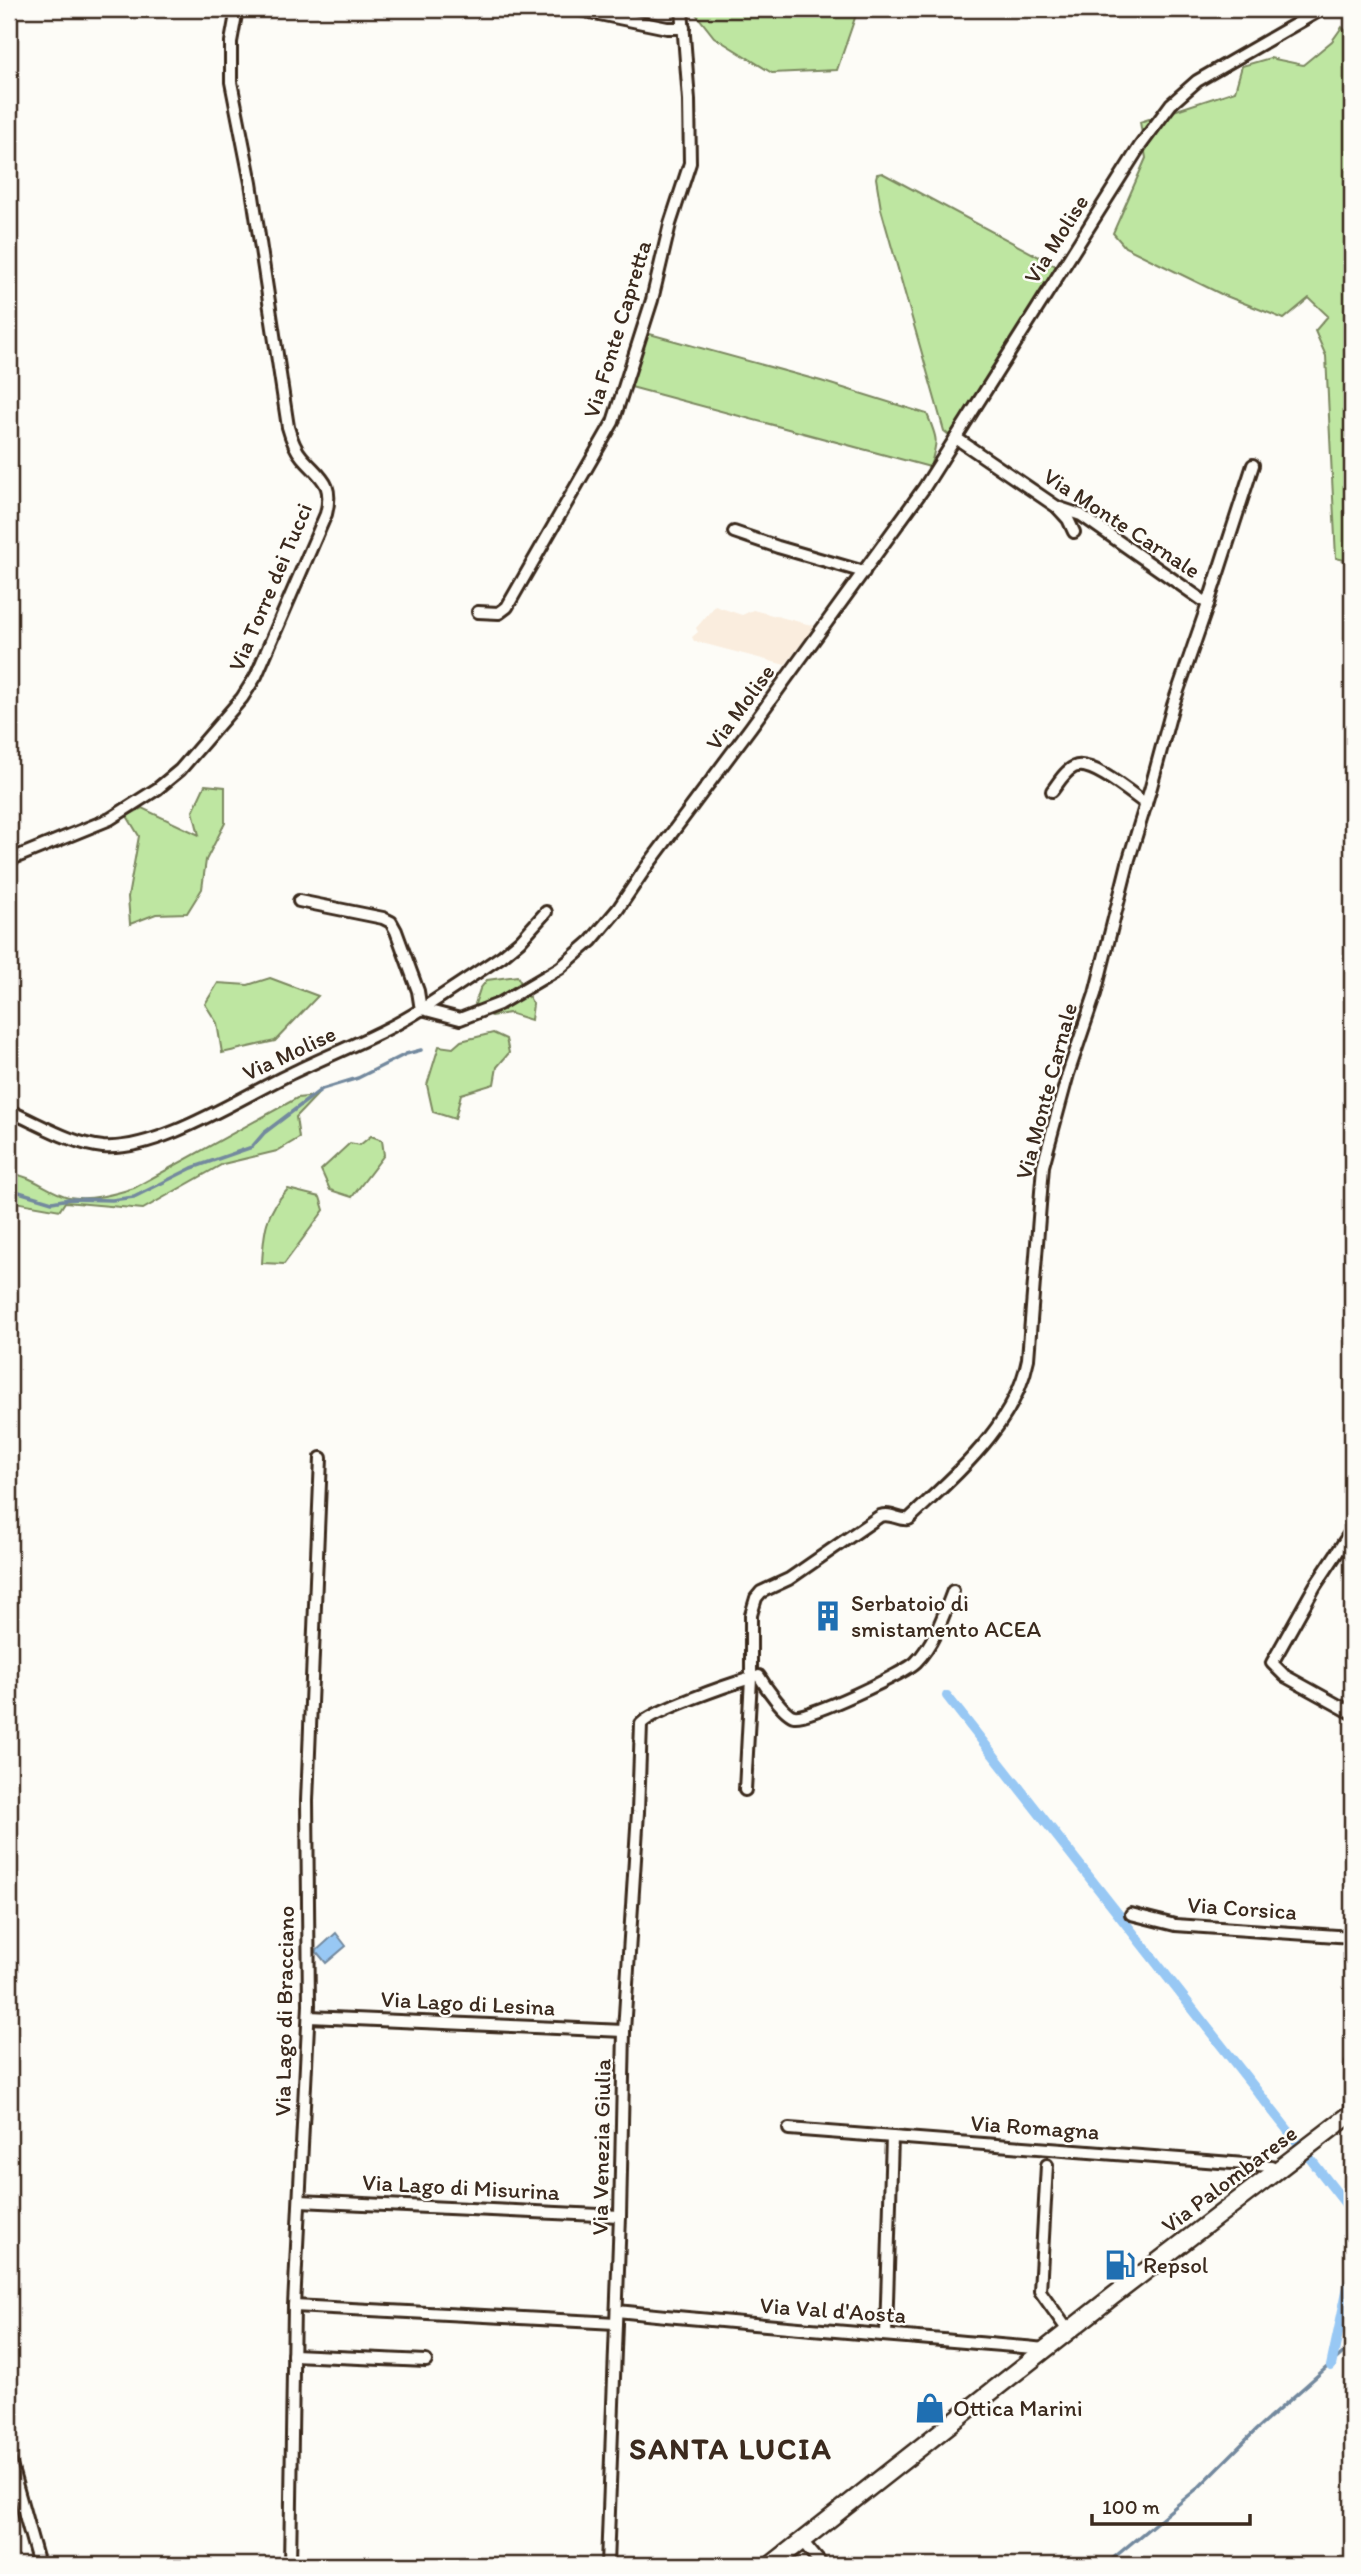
<svg xmlns="http://www.w3.org/2000/svg" width="1361" height="2574" font-family="Itim,sans-serif">
	<rect width="100%" height="100%" fill="#fdfcf7"/>
	<filter id="ink" filterUnits="userSpaceOnUse"><feTurbulence type="fractalNoise" baseFrequency=".0143" numOctaves="2"/><feDisplacementMap in="SourceGraphic" scale="14" xChannelSelector="R" yChannelSelector="G"/><feConvolveMatrix kernelMatrix="1 2 1 2 8 2 1 2 1" color-interpolation-filters="sRGB"/></filter>
	<g filter="url(#ink)">
		<polygon fill="#faedde" points="715,606 742,615 753,610 815,626 785,665 694,641 692,637 698,632 696,628"/>
		<g fill="#bee6a1" stroke="#7c8860" stroke-width="2">
			<polygon points="692,9 858,9 837,70 772,73 714,37"/>
			<polygon points="1342,27 1352,38 1352,562 1336,558 1326,356 1315,331 1328,316 1309,298 1284,319 1221,294 1125,247 1113,233 1146,158 1140,122 1235,91 1242,66 1270,58 1303,65 1332,41"/>
			<polygon points="882,173 1056,266 954,435 950,436 944,431 881,209 876,178 877,174"/>
			<path d="M 646,333 L 821,381 L 927,414 C 938,440 938,440 930,467 L 631,387 Z"/>
			<polygon points="205,785 225,787 225,823 206,860 202,889 187,913 156,914 130,924 128,897 139,836 127,816 142,808 199,835 193,811"/>
			<polygon points="517,976 533,1004 531,1020 509,1013 491,1016 475,1004 480,989 487,980"/>
			<polygon points="270,978 318,996 275,1041 222,1053 217,1023 205,1004 218,983 248,985"/>
			<polygon points="493,1033 506,1039 509,1053 497,1067 494,1084 461,1094 455,1119 433,1112 427,1085 439,1046 453,1048 461,1041"/>
			<path d="M 316,1096 L 296,1117 L 299,1138 L 277,1151 L 223,1164 L 143,1209 L 65,1202 L 60,1210 L 9,1201 L 9,1173 C 35,1176 49,1193 69,1197 C 90,1201 115,1194 134,1188 L 297,1098 Z"/>
			<polygon points="371,1136 382,1140 384,1155 352,1197 330,1190 321,1170 350,1143 360,1145"/>
			<path d="M 288,1189 L 320,1197 L 324,1210 L 284,1264 L 262,1263 C 264,1231 265,1213 288,1189 Z"/>
		</g>
		<polygon fill="#98c8f4" stroke="#73899e" stroke-width="2" points="336,1933 346,1946 326,1963 316,1951"/>
		<g fill="none" stroke-linecap="round" stroke-linejoin="round">
			<g stroke="#73899e" stroke-width="3.5">
				<polyline points="9,1189 52,1202 69,1199 112,1200 134,1197 192,1168 252,1147 264,1133 322,1089 358,1078 406,1054 421,1050"/>
				<polyline points="1105,2565 1199,2487 1256,2430 1352,2345"/>
			</g>
			<g stroke="#98c8f4" stroke-width="10">
				<polyline points="947,1696 1345,2203 1352,2219"/>
				<polyline points="1331,2366 1352,2268"/>
			</g>
			<g stroke="#3b2a1e" stroke-width="16">
				<g id="minor">
					<polyline points="575,9 667,28 684,28"/>
					<polyline points="1057,507 1068,519 1074,532"/>
					<polyline points="734,532 778,547 864,572"/>
					<polyline points="1208,604 1253,465"/>
					<polyline points="478,612 499,613 507,607 613,422 652,300 670,224 690,163 689,100 682,9"/>
					<path d="M 1052,791 C 1058,783 1065,771 1074,767 C 1091,759 1132,794 1146,804"/>
					<path d="M 9,860 L 110,819 L 157,789 L 180,770 L 242,698 L 256,676 L 326,514 C 334,482 321,479 302,457 C 295,449 291,438 288,427 L 251,183 L 231,82 L 231,42 L 237,9"/>
					<polyline points="299,901 383,918 391,922 396,931 418,991 421,1010"/>
					<polyline points="422,1009 502,956 520,941 546,912"/>
					<path d="M 9,1111 C 38,1123 71,1144 103,1147 C 160,1151 242,1096 294,1072 C 337,1051 382,1035 422,1009 L 460,1019 L 499,1004 L 560,968 L 591,941 L 618,909 L 645,869 L 751,727 L 924,488 L 1140,146 L 1171,104 L 1197,81 L 1322,9"/>
					<polyline points="1352,1530 1315,1586 1272,1663 1285,1676 1352,1713"/>
					<path d="M 759,1676 C 765,1686 784,1714 794,1716 C 808,1719 905,1673 916,1662 C 934,1644 944,1614 953,1591"/>
					<polyline points="745,1790 751,1678"/>
					<polyline points="1131,1914 1175,1925 1352,1937"/>
					<polyline points="309,2017 624,2031"/>
					<polyline points="1351,2114 1352,2063"/>
					<polyline points="789,2129 1271,2166 1276,2172"/>
					<polyline points="1047,2165 1040,2291 1069,2332"/>
					<polyline points="300,2201 620,2216"/>
					<polyline points="294,2306 616,2323"/>
					<path d="M 617,2311 C 760,2326 903,2336 1046,2349"/>
					<polyline points="886,2334 892,2137"/>
					<polyline points="293,2355 426,2361"/>
					<polyline points="9,2458 39,2565"/>
					<polyline points="802,2541 822,2565"/>
					<polyline points="290,2565 294,2306 309,2005 307,1801 321,1458"/>
					<path d="M 607,2565 L 620,2216 L 624,2031 L 638,1812 L 641,1724 C 652,1711 731,1684 751,1678 L 751,1615 L 756,1598 L 761,1592 L 789,1579 L 880,1516 C 892,1512 898,1521 909,1519 C 956,1474 1015,1426 1028,1359 L 1043,1166 L 1068,1074 L 1095,994 L 1129,859 L 1151,787 L 1173,705 L 1208,604 L 1081,515 L 1057,507 L 956,438"/>
				</g>
			</g>
			<g stroke="#3b2a1e" stroke-width="21">
				<polyline id="secondary" points="771,2565 1113,2296 1352,2113"/>
			</g>
			<use href="#minor" stroke="#fdfcf7" stroke-width="10"/>
			<use href="#secondary" stroke="#fdfcf7" stroke-width="16"/>
		</g>
	</g>
	<defs>
		<g id="building-bare" transform="scale(2.415)"><path d="M-4-6H4V6H1V3H-1V6H-4ZM-2.5-4.3h1.7v1.8h-1.7ZM.8-4.3h1.7v1.8H.8ZM-2.5-1h1.7V.8h-1.7ZM.8-1h1.7V.8H.8Z" fill="#1f6fb2" stroke="#fdfcf7" stroke-width="2.5" paint-order="stroke"/></g>
		<g id="fuel-bare" transform="scale(2.415)"><path d="M-5.5-6h7V0h2V4h1.3V-2.5L3-4.5l.8-.8L6-3V5H2.5V1h-1V6h-7ZM-4.2-4.7v3.2H.2V-4.7Z" fill="#1f6fb2" stroke="#fdfcf7" stroke-width="2.5" paint-order="stroke"/></g>
		<g id="shop-bare" transform="scale(2.415)"><path d="M-5-2.5h2.3a2.7 3.5 0 0 1 5.4 0H5L5.5 6h-11ZM-1.5-2.5h3a1.5 2.3 0 0 0-3 0Z" fill="#1f6fb2" stroke="#fdfcf7" stroke-width="2.5" paint-order="stroke"/></g>
	</defs>
	<g fill-rule="evenodd">
		<use href="#building-bare" x="828" y="1616"/>
		<use href="#fuel-bare" x="1120" y="2265"/>
		<use href="#shop-bare" x="930" y="2408"/>
	</g>
	<g text-anchor="middle" dominant-baseline="central" stroke-width="5" stroke-linejoin="round" paint-order="stroke">
		<g font-size="23" fill="#3b2a1e" stroke="#fdfcf7">
			<text transform="translate(1056 239) rotate(-58)">Via Molise</text>
			<text transform="translate(617 329) rotate(-73)">Via Fonte Capretta</text>
			<text transform="translate(1122 523) rotate(33)">Via Monte Carnale</text>
			<text transform="translate(270 587) rotate(-67)">Via Torre dei Tucci</text>
			<text transform="translate(740 707) rotate(-54)">Via Molise</text>
			<text transform="translate(289 1053) rotate(-25)">Via Molise</text>
			<text transform="translate(1046 1091) rotate(-75)">Via Monte Carnale</text>
			<text transform="translate(1242 1908) rotate(4)">Via Corsica</text>
			<text transform="translate(468 2003) rotate(3)">Via Lago di Lesina</text>
			<text transform="translate(284 2011) rotate(-89)">Via Lago di Bracciano</text>
			<text transform="translate(1035 2127) rotate(4)">Via Romagna</text>
			<text transform="translate(601 2147) rotate(-89)">Via Venezia Giulia</text>
			<text transform="translate(1229 2179) rotate(-37)">Via Palombarese</text>
			<text transform="translate(461 2187) rotate(3)">Via Lago di Misurina</text>
			<text transform="translate(833 2310) rotate(4)">Via Val d'Aosta</text>
		</g>
		<g font-size="23" fill="#3b2a1e" stroke="#fdfcf7" text-anchor="start">
			<text x="851" y="1603">Serbatoio di<tspan x="851" dy="26">smistamento ACEA</tspan></text>
			<text x="1143" y="2265">Repsol</text>
			<text x="953" y="2408">Ottica Marini</text>
		</g>
		<g font-size="30" font-weight="bold" letter-spacing="2" fill="#3b2a1e" stroke="#fdfcf7">
			<text x="731" y="2448">SANTA LUCIA</text>
		</g>
	</g>
	<rect width="1361" height="2574" fill="none" stroke="#fdfcf7" stroke-width="35"/>
	<rect x="18" y="18" width="1326" height="2539" fill="none" stroke="#3b2a1e" stroke-width="2.5" filter="url(#ink)"/>
	<path d="M1092 2514v10h158v-10" fill="none" stroke="#3b2a1e" stroke-width="3.5"/>
	<text x="1102" y="2514" font-size="21" fill="#3b2a1e" stroke="#fdfcf7" stroke-width="5" paint-order="stroke">100 m</text>
</svg>
